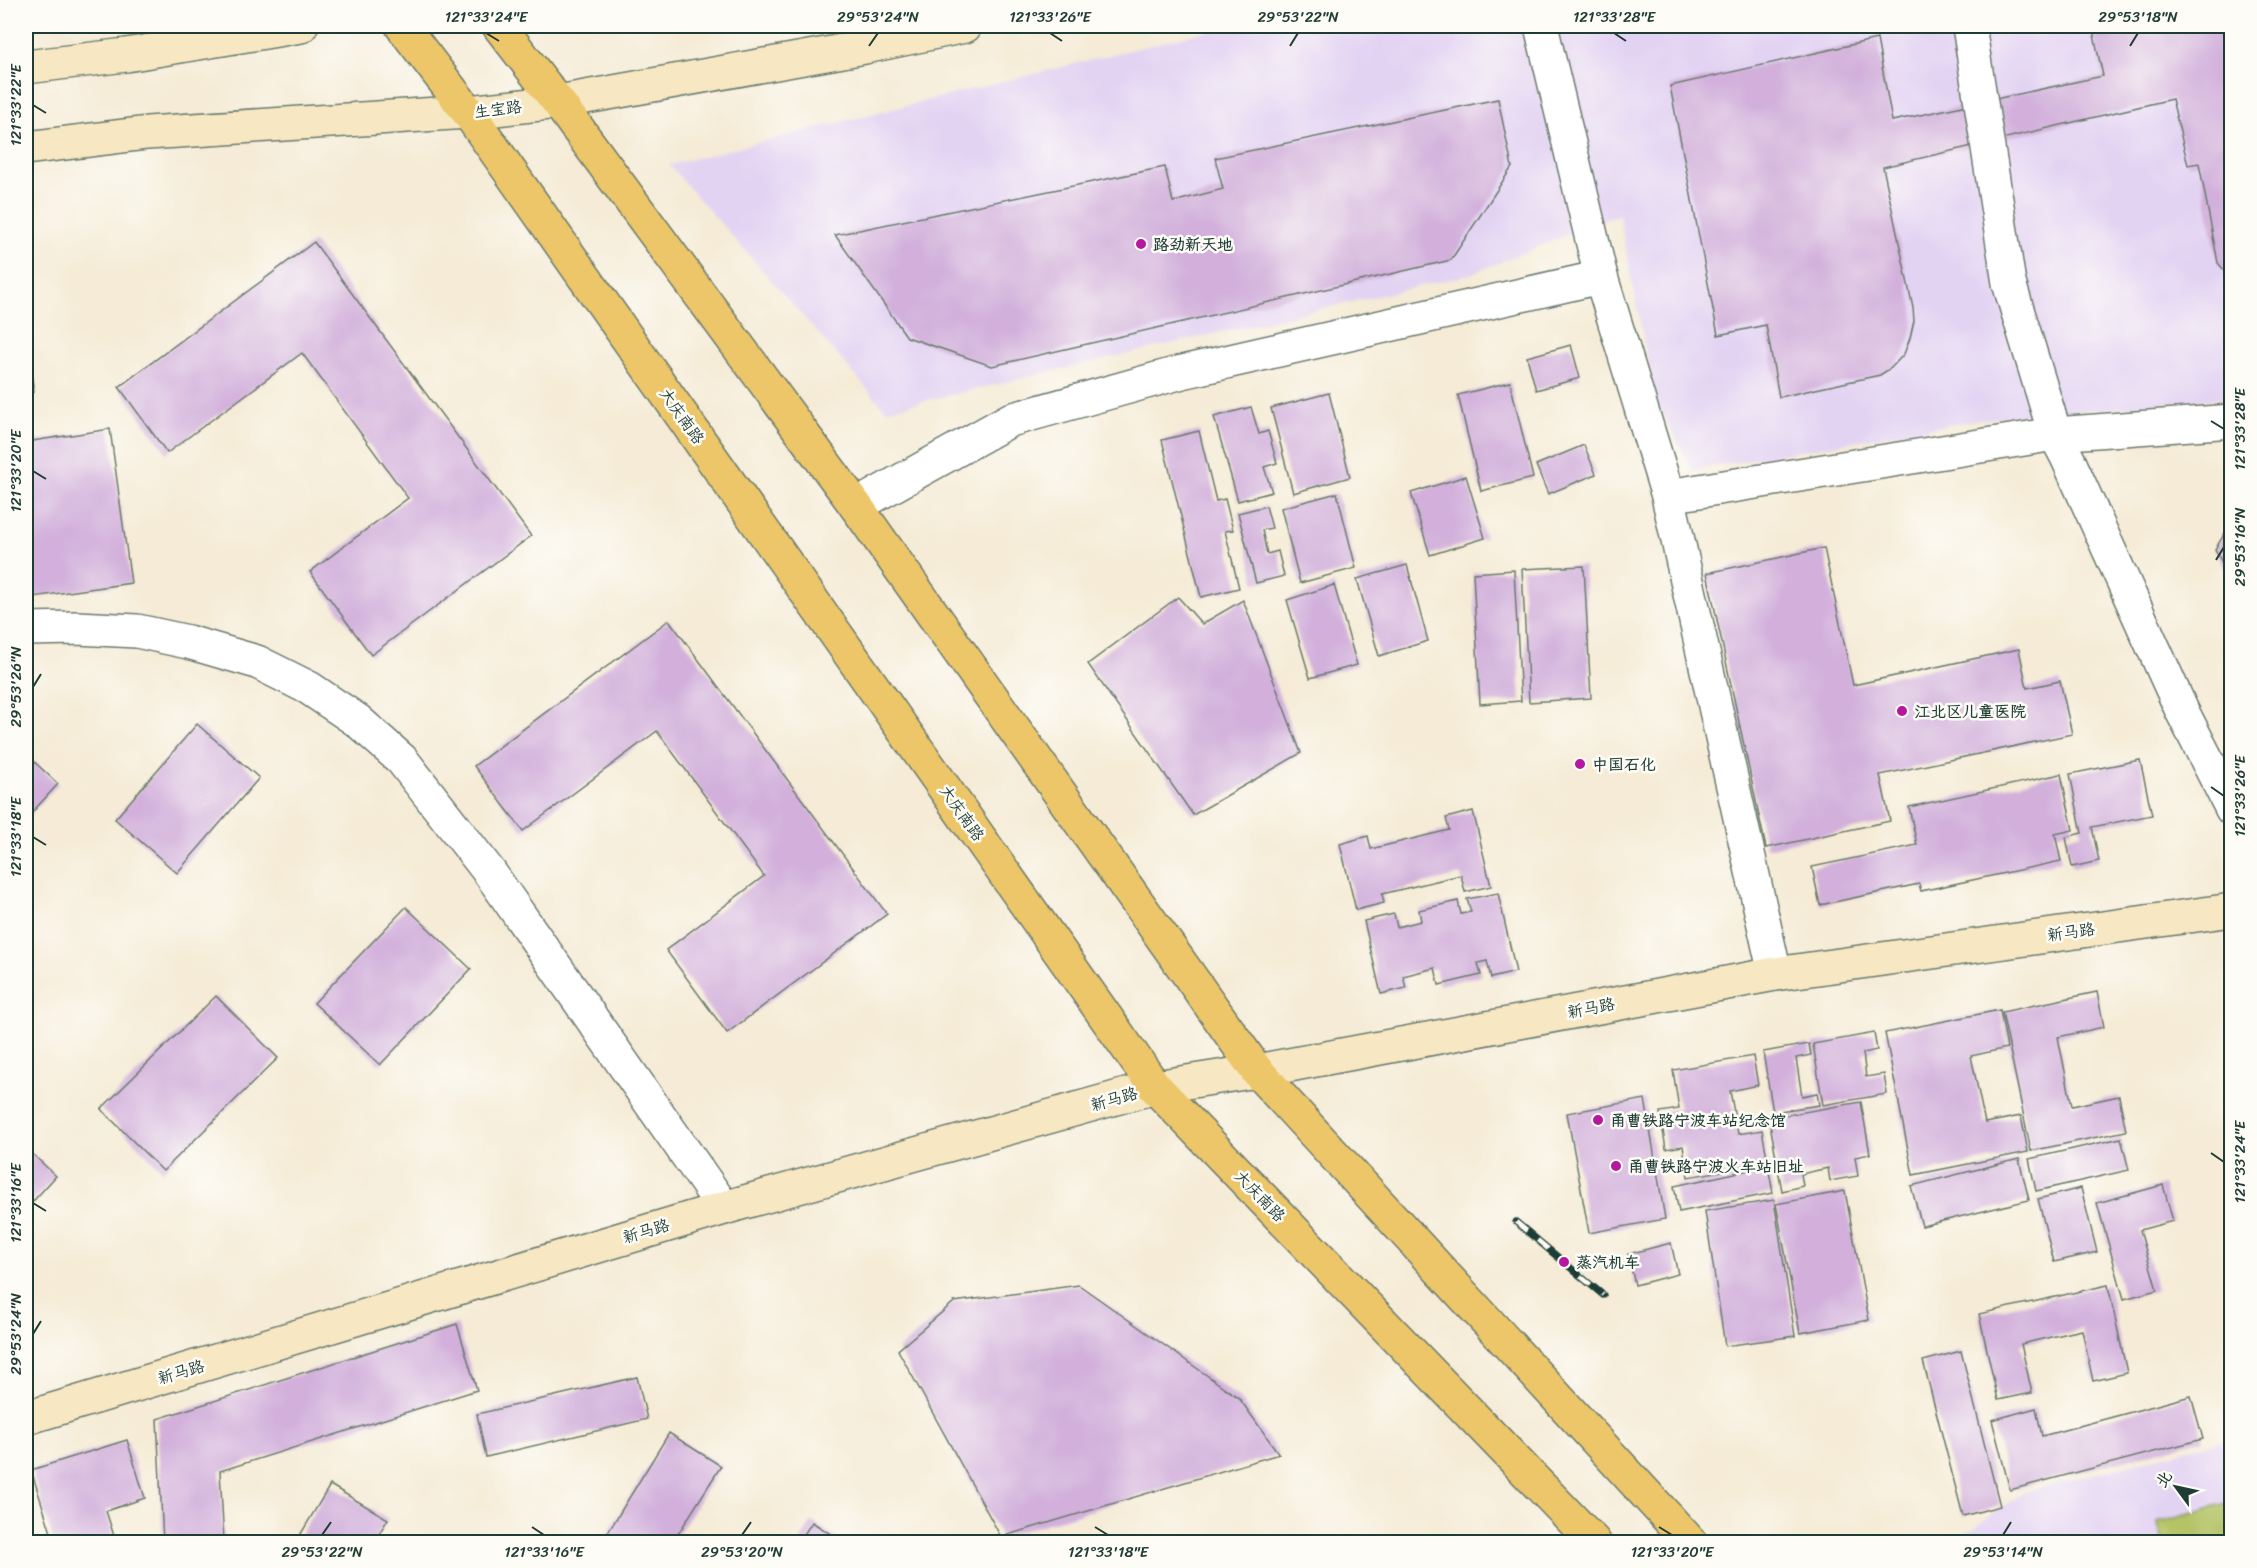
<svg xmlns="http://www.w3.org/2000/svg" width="2257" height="1568" font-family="Sriracha,'LXGW WenKai TC',sans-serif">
	<rect width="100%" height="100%" fill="#fdfcf7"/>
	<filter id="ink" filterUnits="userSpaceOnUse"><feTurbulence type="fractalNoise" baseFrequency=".0167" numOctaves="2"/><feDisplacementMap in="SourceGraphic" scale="12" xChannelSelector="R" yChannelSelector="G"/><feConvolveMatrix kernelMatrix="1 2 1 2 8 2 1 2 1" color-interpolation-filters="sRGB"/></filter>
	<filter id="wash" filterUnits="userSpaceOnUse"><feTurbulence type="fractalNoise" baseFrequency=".008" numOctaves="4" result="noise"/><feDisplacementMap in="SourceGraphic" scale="24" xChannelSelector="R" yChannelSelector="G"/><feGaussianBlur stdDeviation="1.35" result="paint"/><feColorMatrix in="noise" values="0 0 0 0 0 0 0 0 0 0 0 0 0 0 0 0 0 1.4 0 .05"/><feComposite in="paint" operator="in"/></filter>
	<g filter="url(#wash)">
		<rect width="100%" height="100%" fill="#f5ebd6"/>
		<g fill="#e3d3f3">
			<polygon points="1227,26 2231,26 2231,398 1975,420 1692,470 1655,399 1619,214 1468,275 886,410 669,165"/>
			<polygon points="2231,1438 2231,1542 1953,1542 2024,1492"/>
		</g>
		<polygon fill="#b3c365" stroke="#69804c" stroke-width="1.5" points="2231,1502 2231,1542 2163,1542 2157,1522"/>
		<g id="blocks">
			<g fill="#d2b0db">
				<polygon points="2092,26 2232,26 2232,279 2218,263 2199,163 2188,165 2172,99 1883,167 1913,308 1914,321 1910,338 1904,354 1891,368 1880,375 1779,397 1766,325 1718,335 1670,86 1877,39 1892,121 2103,76"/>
				<polygon points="1498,99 1512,167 1451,260 992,366 907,337 835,235 1165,167 1173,202 1223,189 1215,158"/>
				<polygon points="314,242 531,536 371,655 310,572 408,498 302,353 167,453 119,387"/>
				<polygon points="26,336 34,392 26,393"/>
				<polygon points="1571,345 1580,378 1536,390 1527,357"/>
				<polygon points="1510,382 1533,478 1481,491 1458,395"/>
				<polygon points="1329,393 1350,477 1293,493 1271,408"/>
				<polygon points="1251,407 1259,434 1268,431 1277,463 1264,467 1272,492 1238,501 1214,417"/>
				<polygon points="110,429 131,583 26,598 26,442"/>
				<polygon points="1199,431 1216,501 1225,499 1233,530 1225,531 1239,588 1201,597 1162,440"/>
				<polygon points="1584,445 1596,474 1548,494 1536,465"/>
				<polygon points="1466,476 1485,538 1430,555 1411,493"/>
				<polygon points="1337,493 1356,568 1300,583 1281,508"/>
				<polygon points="1266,506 1272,528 1262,530 1267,554 1278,551 1284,576 1256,583 1238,513"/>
				<polygon points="2232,522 2232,582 2215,549"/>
				<polygon points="1824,548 1853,685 2019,649 2027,688 2060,681 2072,734 1880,775 1890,821 1766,848 1707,573"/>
				<polygon points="1407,565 1428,641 1379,656 1357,579"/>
				<polygon points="1584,566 1591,698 1529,702 1522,569"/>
				<polygon points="1514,570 1521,701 1480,704 1473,573"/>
				<polygon points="1334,585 1357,665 1310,678 1287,600"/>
				<polygon points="1178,597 1202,624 1243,600 1301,753 1193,815 1088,664"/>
				<polygon points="669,620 887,914 727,1033 666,950 764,876 657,731 523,831 474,766"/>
				<polygon points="197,724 259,778 177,873 115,819"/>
				<polygon points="26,754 58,784 26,819"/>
				<polygon points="2140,760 2152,815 2092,827 2099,861 2072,867 2066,837 2082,833 2070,774"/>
				<polygon points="2061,774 2073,830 2055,834 2061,861 1921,891 1919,884 1820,905 1812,867 1917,845 1909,807"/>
				<polygon points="1473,811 1491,886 1465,892 1461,875 1382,894 1384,903 1356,910 1340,844 1368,836 1371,849 1449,830 1446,818"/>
				<polygon points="1498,893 1516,972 1491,978 1487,961 1478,963 1481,975 1439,985 1435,968 1403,976 1406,988 1381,994 1364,921 1394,914 1397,927 1421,921 1419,910 1458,901 1461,914 1471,912 1467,899"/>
				<polygon points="406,907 471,969 380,1065 314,1003"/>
				<polygon points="2097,992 2104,1027 2058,1037 2072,1106 2119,1096 2126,1131 2031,1151 2002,1012"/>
				<polygon points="216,996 278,1058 163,1171 101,1109"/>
				<polygon points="2000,1010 2007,1048 1971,1056 1985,1123 2021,1116 2028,1152 1913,1175 1885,1033"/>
				<polygon points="1874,1033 1877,1050 1863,1053 1866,1077 1884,1074 1887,1094 1823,1105 1813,1044"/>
				<polygon points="1809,1044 1811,1055 1796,1058 1802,1096 1817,1093 1819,1105 1773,1112 1763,1052"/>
				<polygon points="1753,1056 1758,1085 1730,1091 1738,1134 1762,1130 1768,1163 1688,1177 1683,1146 1666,1149 1660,1112 1679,1109 1673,1070"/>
				<polygon points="1645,1099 1665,1219 1589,1233 1567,1113"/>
				<polygon points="1861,1102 1870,1154 1855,1157 1858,1176 1830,1181 1828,1168 1801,1174 1803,1186 1782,1191 1769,1118"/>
				<polygon points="2121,1138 2129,1170 2036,1191 2029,1159"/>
				<polygon points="26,1148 56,1176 26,1209"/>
				<polygon points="2019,1159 2029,1200 1922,1226 1911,1186"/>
				<polygon points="1768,1166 1773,1193 1679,1212 1674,1186"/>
				<polygon points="2163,1185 2173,1221 2140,1230 2157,1290 2124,1299 2097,1203"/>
				<polygon points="2081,1188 2097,1252 2054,1262 2038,1199"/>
				<polygon points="1845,1191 1869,1320 1800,1333 1776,1204"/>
				<polygon points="1774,1200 1795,1336 1725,1346 1705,1211"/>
				<polygon points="1671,1243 1678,1274 1635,1285 1628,1254"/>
				<polygon points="1079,1285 1239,1398 1279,1454 1001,1537 898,1350 954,1302"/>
				<polygon points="2108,1285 2127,1373 2093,1381 2082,1330 2021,1344 2032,1393 1998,1400 1979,1314"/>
				<polygon points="457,1324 477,1390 220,1471 224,1542 163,1542 157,1419"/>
				<polygon points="1961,1351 2000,1506 1963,1516 1923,1361"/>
				<polygon points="637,1377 647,1419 486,1457 477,1414"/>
				<polygon points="2191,1396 2203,1439 2010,1490 1992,1420 2036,1408 2042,1436"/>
				<polygon points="669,1433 721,1466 673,1542 602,1542"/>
				<polygon points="127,1440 145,1498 106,1511 116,1542 54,1542 31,1470"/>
				<polygon points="330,1485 388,1519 374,1542 296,1542"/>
				<polygon points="812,1522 843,1542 799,1542"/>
			</g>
		</g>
	</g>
	<g filter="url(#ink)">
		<use href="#blocks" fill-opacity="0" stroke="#6a7a6d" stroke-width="1.5"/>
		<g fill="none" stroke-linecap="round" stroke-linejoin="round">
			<g stroke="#6a7a6d" stroke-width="36">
				<g id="street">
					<polyline points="1541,26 1601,277"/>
					<polyline points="1969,26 2009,283 2055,434 2068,459 2182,711 2232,809"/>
					<polyline points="1668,496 2055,434 2232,421"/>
					<polyline points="856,506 1010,420 1182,372 1601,277 1668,496 1775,974"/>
					<polyline points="26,629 77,628 137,631 188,642 257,662 309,688 358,721 402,760 490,873 724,1208"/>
				</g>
			</g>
			<g stroke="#6a7a6d" stroke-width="36">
				<g id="secondary">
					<polyline points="26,67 126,55 301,26"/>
					<polyline points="26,148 147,133 468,112 558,102 865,47 965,26"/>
					<polyline points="26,1418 741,1203 1155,1087 1257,1071 1775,974 2232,910"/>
				</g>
			</g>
			<g stroke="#6a7a6d" stroke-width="36">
				<g id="primary">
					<polyline points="402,26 468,112 1155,1087 1594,1542"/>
					<polyline points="499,26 558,102 856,506 1257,1071 1690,1542"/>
				</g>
			</g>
			<use href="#street" stroke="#fff" stroke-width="33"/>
			<use href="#secondary" stroke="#f7e8c3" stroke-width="33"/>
			<use href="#primary" stroke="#ecc669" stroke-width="33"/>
			<g stroke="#1f3d34" stroke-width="7">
				<polyline id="rail" points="1516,1222 1603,1295"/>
			</g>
			<use href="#rail" stroke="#fdfcf7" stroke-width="4.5" stroke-dasharray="14" stroke-linecap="butt"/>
		</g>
	</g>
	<path fill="none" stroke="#1f3d34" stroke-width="2" d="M 486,33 L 499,41M 1050,33 L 1062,41M 1614,33 L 1626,41M 869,46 L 878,33M 1290,46 L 1298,33M 2130,46 L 2138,33M 33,105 L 46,113M 2211,421 L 2224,429M 33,471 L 46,479M 2216,560 L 2224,547M 33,687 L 41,674M 2211,787 L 2224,796M 33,837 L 46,845M 2211,1153 L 2224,1162M 33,1203 L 46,1211M 33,1334 L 41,1321M 532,1527 L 544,1535M 1095,1527 L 1108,1535M 1659,1527 L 1672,1535M 322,1535 L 331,1522M 742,1535 L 751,1522M 2003,1535 L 2011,1522"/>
	<g fill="#b5179e" stroke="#fdfcf7" stroke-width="2">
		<circle cx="1141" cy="244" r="6"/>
		<circle cx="1902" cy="711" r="6"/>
		<circle cx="1580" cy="764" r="6"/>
		<circle cx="1598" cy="1120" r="6"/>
		<circle cx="1616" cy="1166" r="6"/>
		<circle cx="1564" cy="1262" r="6"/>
	</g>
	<g text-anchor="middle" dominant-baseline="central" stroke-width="5" stroke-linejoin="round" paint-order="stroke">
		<g font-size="16" fill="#1f3d34" stroke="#fdfcf7">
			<text transform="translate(498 109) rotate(-7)">生宝路</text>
			<text transform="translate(682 416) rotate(55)">大庆南路</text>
			<text transform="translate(962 813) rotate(55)">大庆南路</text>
			<text transform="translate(2071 932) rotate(-8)">新马路</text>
			<text transform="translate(1591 1008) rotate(-11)">新马路</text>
			<text transform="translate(1114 1099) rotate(-16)">新马路</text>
			<text transform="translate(1260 1196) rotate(46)">大庆南路</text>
			<text transform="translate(646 1231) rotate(-17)">新马路</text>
			<text transform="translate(181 1372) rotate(-17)">新马路</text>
		</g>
		<g font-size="16" font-weight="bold" fill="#1f3d34" stroke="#fdfcf7" text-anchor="start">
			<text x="1153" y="244">路劲新天地</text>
			<text x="1914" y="711">江北区儿童医院</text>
			<text x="1592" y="764">中国石化</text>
			<text x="1610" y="1120">甬曹铁路宁波车站纪念馆</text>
			<text x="1628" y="1166">甬曹铁路宁波火车站旧址</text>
			<text x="1576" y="1262">蒸汽机车</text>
		</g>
	</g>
	<rect width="2257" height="1568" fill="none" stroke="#fdfcf7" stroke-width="66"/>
	<g transform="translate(2176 1487) rotate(303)" stroke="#fdfcf7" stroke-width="4.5" paint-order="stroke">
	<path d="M0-4.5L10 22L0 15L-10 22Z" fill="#1f3d34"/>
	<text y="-9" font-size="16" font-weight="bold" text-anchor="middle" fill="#1f3d34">北</text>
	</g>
	<rect x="33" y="33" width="2191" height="1502" fill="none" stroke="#1f3d34" stroke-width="2"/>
	<g font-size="15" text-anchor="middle" fill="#1f3d34">
		<text x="486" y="22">121°33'24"E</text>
		<text x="878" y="22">29°53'24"N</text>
		<text x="1050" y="22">121°33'26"E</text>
		<text x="1298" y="22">29°53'22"N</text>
		<text x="1614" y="22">121°33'28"E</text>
		<text x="2138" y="22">29°53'18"N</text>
		<text transform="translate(16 105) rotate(-90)" y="5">121°33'22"E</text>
		<text transform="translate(2240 429) rotate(-90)" y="5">121°33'28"E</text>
		<text transform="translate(16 471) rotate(-90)" y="5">121°33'20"E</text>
		<text transform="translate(2240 547) rotate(-90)" y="5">29°53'16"N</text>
		<text transform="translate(16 687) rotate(-90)" y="5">29°53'26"N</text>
		<text transform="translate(2240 796) rotate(-90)" y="5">121°33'26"E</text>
		<text transform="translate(16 837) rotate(-90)" y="5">121°33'18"E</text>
		<text transform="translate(2240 1162) rotate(-90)" y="5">121°33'24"E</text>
		<text transform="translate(16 1203) rotate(-90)" y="5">121°33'16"E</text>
		<text transform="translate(16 1334) rotate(-90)" y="5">29°53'24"N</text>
		<text x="322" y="1557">29°53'22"N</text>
		<text x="544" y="1557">121°33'16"E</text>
		<text x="742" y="1557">29°53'20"N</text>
		<text x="1108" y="1557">121°33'18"E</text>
		<text x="1672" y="1557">121°33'20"E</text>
		<text x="2003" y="1557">29°53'14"N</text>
	</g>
</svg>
